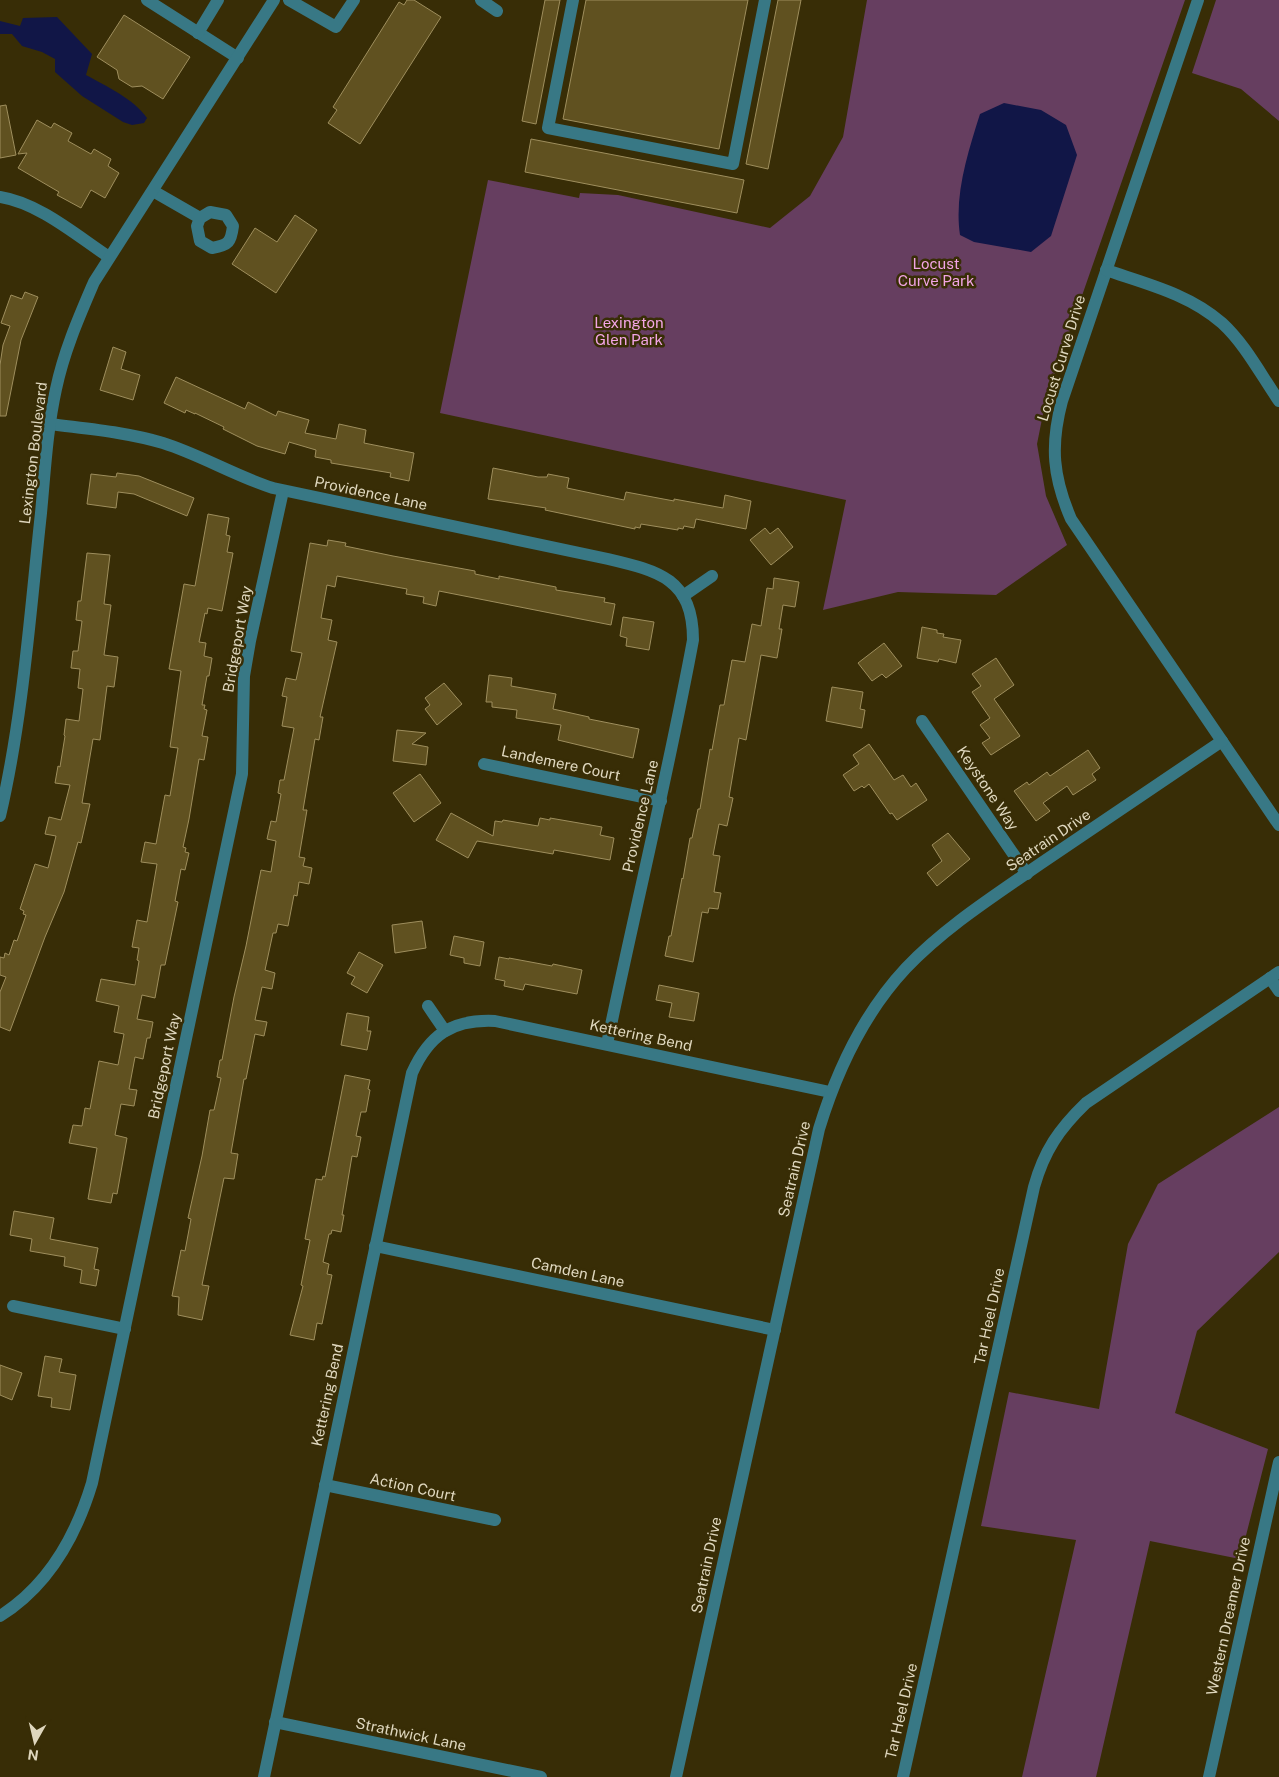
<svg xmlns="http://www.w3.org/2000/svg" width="1279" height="1777" font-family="'Public Sans',sans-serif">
	<rect width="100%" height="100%" fill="#382d06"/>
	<g fill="#663e60">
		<polygon points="867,0 1185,0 1046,399 1037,444 1046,496 1067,545 996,595 898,592 823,610 846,500 440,413 488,180 579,198 580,193 618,195 770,228 810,196 843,137"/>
		<polygon points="1216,0 1279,0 1279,121 1241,89 1192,73"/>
		<polygon points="1279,1107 1279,1252 1197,1331 1175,1413 1268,1449 1240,1559 1150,1541 1096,1777 1022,1777 1076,1540 981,1526 1009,1392 1099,1409 1128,1244 1158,1184"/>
	</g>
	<g fill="#111647">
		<path d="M 57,17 L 92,54 L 86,75 C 106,86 134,99 147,118 L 144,123 L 132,125 L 123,122 L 82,96 L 55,72 L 55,59 L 42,52 L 22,46 L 12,34 L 0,34 L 0,21 L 20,26 L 23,18 Z"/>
		<path d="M 1004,103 L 1041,110 L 1066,125 L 1077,155 L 1051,236 L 1031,252 L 974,242 L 960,235 C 954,195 968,152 980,114 Z"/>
	</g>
	<g fill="#605120" stroke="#9e8e5d">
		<polygon points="407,0 414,0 441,17 360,144 328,123 337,110 333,107 399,2 404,5"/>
		<polygon points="545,0 560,0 536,124 522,121"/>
		<polygon points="586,0 748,0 719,149 563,119"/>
		<polygon points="778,0 801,0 768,169 746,164"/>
		<polygon points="124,15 190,57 163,99 142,86 132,87 119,79 117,70 97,57"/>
		<polygon points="6,105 16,155 0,158 0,106"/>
		<polygon points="37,120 51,128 54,123 72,133 68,141 91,154 94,149 111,159 108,166 119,173 105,198 91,190 81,208 57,195 59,192 18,168 27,153 18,154"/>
		<polygon points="531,139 744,180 737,213 525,172"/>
		<polygon points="295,215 317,230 276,293 232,264 255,228 277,242"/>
		<polygon points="25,292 38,297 21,340 6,416 0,416 0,365 3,345 10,326 1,323 11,295 22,299"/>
		<polygon points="113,347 126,352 121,369 140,375 133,400 100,390"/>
		<polygon points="176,377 245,409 248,402 276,416 278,411 309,420 305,433 336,439 339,424 366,430 364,443 414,453 409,481 390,477 391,473 331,463 331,460 315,457 316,450 289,442 285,454 257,446 223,429 224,427 195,413 195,414 186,410 185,413 164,403"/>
		<polygon points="493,468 538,477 547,477 548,474 569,478 567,488 624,500 626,492 674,501 674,499 723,508 725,495 751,501 746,529 696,519 694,528 684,526 683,529 678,528 678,530 641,524 640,528 635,527 635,529 545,510 546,508 488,499"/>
		<polygon points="117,473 139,476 194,498 187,516 134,494 118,492 116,508 87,504 91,474 116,477"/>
		<polygon points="208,514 229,518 226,535 230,536 227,552 233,553 222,611 208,608 207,614 205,613 199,642 206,643 204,656 212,658 209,676 207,676 202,705 205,705 204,709 207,710 202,736 208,737 204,760 199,759 189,819 183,847 186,848 185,852 189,853 185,870 181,869 175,901 178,902 165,965 161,965 155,998 142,995 137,1019 153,1022 150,1038 147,1038 143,1059 135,1057 129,1089 137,1090 134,1106 121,1104 115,1135 127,1138 117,1194 113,1193 111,1203 88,1199 97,1148 69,1143 73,1125 82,1126 85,1108 90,1109 99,1061 118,1065 124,1034 114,1032 119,1006 96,1001 101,979 135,985 139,961 137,960 139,948 132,947 137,920 147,922 157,864 141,862 145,842 156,844 165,795 170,796 178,748 170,747 181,671 169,669 184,584 195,586"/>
		<polygon points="765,528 770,534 778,528 793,547 771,565 750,540"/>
		<polygon points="328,540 346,543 345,546 393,556 475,571 475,574 499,579 499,576 556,587 556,590 605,598 604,602 615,604 611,625 439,591 436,606 423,603 424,597 406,594 407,589 337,576 335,587 327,585 321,618 332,620 328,640 337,642 320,717 323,717 319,740 315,739 303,810 307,810 299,857 305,858 303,866 312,868 309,884 299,882 297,896 294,895 288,926 278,924 276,933 273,933 265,970 275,973 272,989 262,987 255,1020 267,1022 264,1036 255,1034 246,1079 244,1079 231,1153 238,1154 234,1179 224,1178 202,1285 209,1286 202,1320 178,1315 179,1297 172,1296 181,1250 185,1251 191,1219 188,1218 202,1156 210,1110 214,1110 221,1078 217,1077 220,1060 222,1060 234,997 246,946 261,870 271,872 276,841 267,839 271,821 276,822 281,794 278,793 280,780 284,780 294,728 282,726 287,697 282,696 286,678 296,680 302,653 291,651 310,543 327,546"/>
		<polygon points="87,553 110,555 104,604 111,605 104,655 118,657 114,687 107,686 100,740 93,739 82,803 90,804 81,843 78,842 64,892 45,937 10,1031 0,1027 0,992 6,977 0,975 0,957 4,958 5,953 9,955 14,940 17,941 26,915 23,914 24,911 20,909 35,864 48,868 56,836 45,834 49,817 61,820 70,785 55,783 58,766 60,767 65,736 64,735 66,719 79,721 83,689 78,688 80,669 71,668 73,651 78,651 82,621 76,620 78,601 81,601"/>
		<polygon points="774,578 799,582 795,607 783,605 779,629 782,629 777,658 761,655 746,740 739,738 729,797 733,798 727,826 719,824 713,855 720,856 714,892 721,893 718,909 709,908 708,913 702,912 693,962 665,956 669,936 671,936 682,878 683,879 690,838 692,838 698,809 700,809 710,749 712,750 720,705 724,705 732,660 745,662 752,624 761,626 767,588 773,589"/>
		<polygon points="623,617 654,622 649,650 626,646 627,638 620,636"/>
		<polygon points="922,627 937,630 937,633 944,634 943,637 961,640 956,663 939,659 938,662 917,658"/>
		<polygon points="884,643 902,666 886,678 882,674 872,681 858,663"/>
		<polygon points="996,658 1014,685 994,699 1020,736 991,755 982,743 990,738 980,725 990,718 972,692 981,686 972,674"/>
		<polygon points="489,675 512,678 511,686 556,694 553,709 589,717 589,719 639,729 633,758 558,740 561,725 516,718 517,710 492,707 492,702 486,702"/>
		<polygon points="444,683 462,704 437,725 425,709 430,705 425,698"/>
		<polygon points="832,687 863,692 860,709 865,710 862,728 826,721"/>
		<polygon points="397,730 426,733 412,744 428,747 426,765 393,761"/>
		<polygon points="869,744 894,780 903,775 911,787 916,783 927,800 897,820 892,813 890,814 869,784 864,788 862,786 854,791 843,775 859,764 853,755"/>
		<polygon points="1088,750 1100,768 1092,774 1096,780 1073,795 1067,786 1043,803 1050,811 1036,821 1014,791 1027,782 1029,785 1047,772 1050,776"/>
		<polygon points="420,774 441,803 414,822 393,793"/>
		<polygon points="451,813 493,836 495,821 502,822 503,820 538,826 540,818 550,820 550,818 602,827 600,835 614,838 610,860 554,850 553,854 477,841 468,858 436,840"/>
		<polygon points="948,833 970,859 937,886 927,873 942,861 932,845"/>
		<polygon points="422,921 426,948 395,953 392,925"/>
		<polygon points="454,936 484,942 480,966 464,963 464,958 450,955"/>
		<polygon points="359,952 383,965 367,993 351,984 355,977 347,973"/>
		<polygon points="499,957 509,959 509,958 552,966 553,964 582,970 577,994 525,984 523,990 504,986 505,981 495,979"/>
		<polygon points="659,985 699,993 694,1021 669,1017 672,1003 656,1000"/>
		<polygon points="347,1013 369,1017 367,1031 371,1031 367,1050 341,1045"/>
		<polygon points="345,1075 370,1080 368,1089 370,1090 366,1112 361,1112 356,1136 361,1137 357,1157 352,1156 342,1215 344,1215 341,1232 332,1230 331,1234 329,1234 323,1262 329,1264 327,1274 332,1275 322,1324 317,1323 314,1340 290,1335 303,1286 301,1285 310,1240 305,1239 316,1179 322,1180 323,1176 325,1177"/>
		<polygon points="14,1211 54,1218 50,1239 98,1248 94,1269 99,1270 96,1286 80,1283 82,1270 64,1266 65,1257 30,1251 32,1239 10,1235"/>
		<polygon points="45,1356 62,1359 59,1372 76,1375 70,1410 51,1407 52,1398 38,1396"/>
		<polygon points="0,1365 22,1373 12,1400 0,1395"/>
	</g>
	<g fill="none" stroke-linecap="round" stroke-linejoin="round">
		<g stroke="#387885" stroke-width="12">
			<polyline points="147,0 238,58"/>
			<polyline points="289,0 336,27 354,0"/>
			<polyline points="481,0 497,11"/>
			<polyline points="573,0 548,128 733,164 765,0"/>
			<path d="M 1198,0 L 1062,401 C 1050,446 1053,477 1071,519 L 1279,825"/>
			<polyline points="198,33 218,0"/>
			<path d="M 153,191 L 200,218 L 210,212 L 226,215 L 233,226 C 231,242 229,245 212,248 L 200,241 L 197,226 L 200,218"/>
			<path d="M 0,197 C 39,203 77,236 109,257"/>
			<path d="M 1106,270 C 1147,284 1189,294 1222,323 C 1245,344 1261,375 1279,401"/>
			<path d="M 50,424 C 88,429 126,432 163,443 C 201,455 235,476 273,488 L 608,559 C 659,571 693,579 693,640 C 668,775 635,909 607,1044"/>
			<polyline points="683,596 712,576"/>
			<polyline points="922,721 1027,874"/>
			<polyline points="484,764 661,801"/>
			<path d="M 0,816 C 23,717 30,614 41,513 C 45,471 47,430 56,389 C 64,351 79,317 94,282 L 274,0"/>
			<polyline points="1270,978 1279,991"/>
			<polyline points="428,1006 445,1031"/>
			<polyline points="375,1246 775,1330"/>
			<polyline points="13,1306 125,1329"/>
			<polyline points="325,1485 495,1520"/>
			<path d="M 0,1616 C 48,1586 76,1536 92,1483 L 242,774 L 244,676 L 250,641 L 283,491"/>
			<polyline points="275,1722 541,1777"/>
			<path d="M 264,1777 L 412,1073 C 429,1035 452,1019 495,1021 L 830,1092"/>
			<path d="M 676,1777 L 819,1129 C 837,1070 863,1014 906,968 C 945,927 994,896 1040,864 C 1101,823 1161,782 1222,741"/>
			<path d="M 903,1777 L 1034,1187 C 1044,1151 1059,1129 1086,1103 L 1279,972"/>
			<polyline points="1209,1777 1279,1462"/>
		</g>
	</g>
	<g text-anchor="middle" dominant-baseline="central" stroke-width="5" stroke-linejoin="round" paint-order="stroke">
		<g font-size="15" fill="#f2a5e5" stroke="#382d06">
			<text x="936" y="263">Locust<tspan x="936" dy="17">Curve Park</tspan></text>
			<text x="629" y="322">Lexington<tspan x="629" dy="17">Glen Park</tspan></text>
		</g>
		<g font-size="15" fill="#dfd7be" stroke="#382d06">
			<text transform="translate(1061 358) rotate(-73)">Locust Curve Drive</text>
			<text transform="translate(33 453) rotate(-83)">Lexington Boulevard</text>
			<text transform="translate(371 493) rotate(12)">Providence Lane</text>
			<text transform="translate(237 639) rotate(-80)">Bridgeport Way</text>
			<text transform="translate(561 763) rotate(12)">Landemere Court</text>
			<text transform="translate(988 788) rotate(56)">Keystone Way</text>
			<text transform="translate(640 816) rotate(-77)">Providence Lane</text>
			<text transform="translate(1048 840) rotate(-34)">Seatrain Drive</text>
			<text transform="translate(641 1035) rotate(12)">Kettering Bend</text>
			<text transform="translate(164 1066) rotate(-78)">Bridgeport Way</text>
			<text transform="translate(794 1169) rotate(-77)">Seatrain Drive</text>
			<text transform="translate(578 1272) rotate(12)">Camden Lane</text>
			<text transform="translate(989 1316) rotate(-78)">Tar Heel Drive</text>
			<text transform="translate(327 1395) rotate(-78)">Kettering Bend</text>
			<text transform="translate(413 1487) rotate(12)">Action Court</text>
			<text transform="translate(706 1565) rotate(-78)">Seatrain Drive</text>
			<text transform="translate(1228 1616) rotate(-78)">Western Dreamer Drive</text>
			<text transform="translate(901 1711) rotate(-77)">Tar Heel Drive</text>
			<text transform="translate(411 1734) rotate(12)">Strathwick Lane</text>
		</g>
	</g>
	<g transform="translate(35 1742) rotate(188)" stroke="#382d06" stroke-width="4" paint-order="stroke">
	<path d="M0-4L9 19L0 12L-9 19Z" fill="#dfd7be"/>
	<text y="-8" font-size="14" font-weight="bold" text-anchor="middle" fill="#dfd7be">N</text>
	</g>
</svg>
